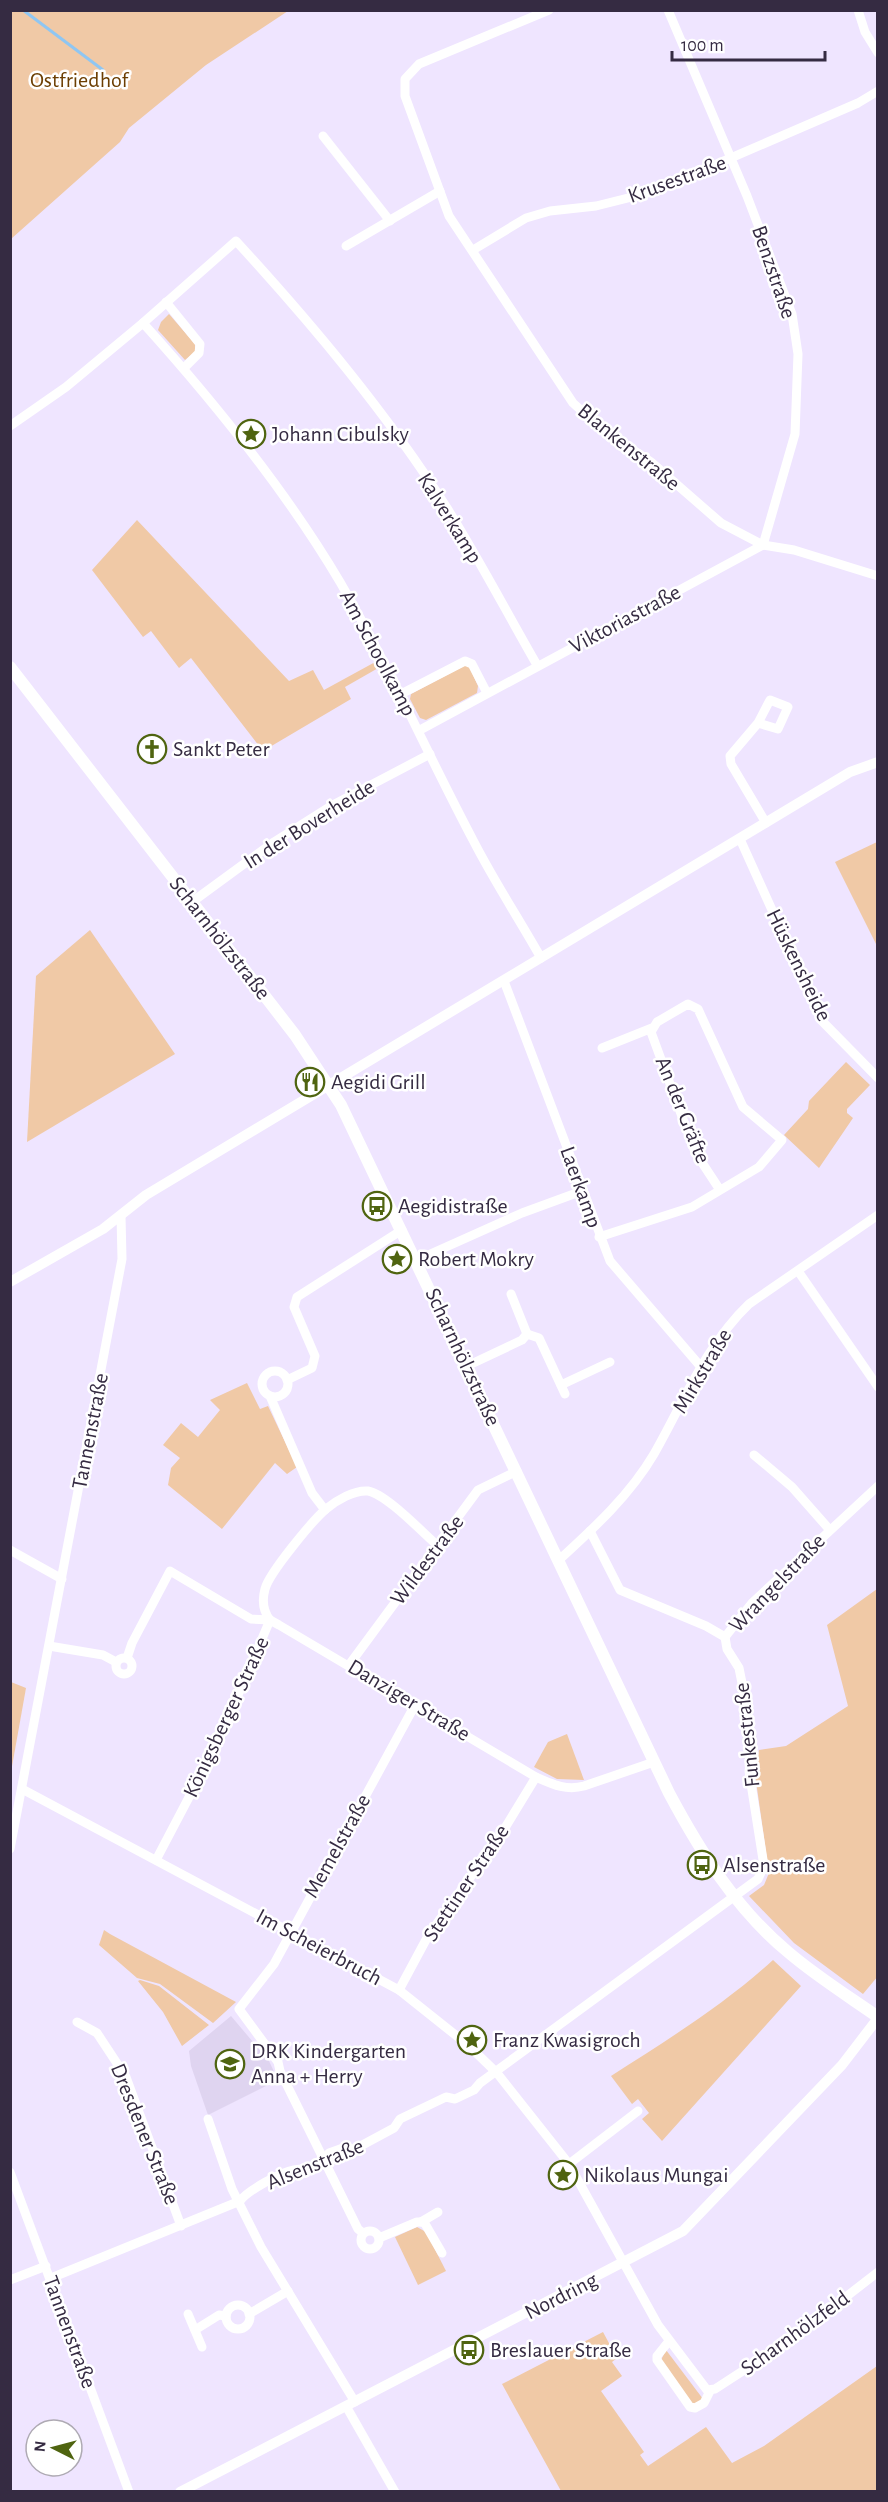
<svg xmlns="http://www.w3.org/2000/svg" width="888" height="2502" font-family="'Alegreya Sans',sans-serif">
	<rect width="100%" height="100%" fill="#efe5ff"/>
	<polygon fill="#dfd4f0" points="231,2016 269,2061 278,2080 208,2115 191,2066 189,2051"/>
	<g fill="#f0c9a6">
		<polygon points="11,10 288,10 288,11 206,65 129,128 120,142 11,239"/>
		<polygon points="169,314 195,344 195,352 185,360 158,330 161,322"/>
		<polygon points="137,520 289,681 313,670 324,690 377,661 380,667 345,687 351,699 263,751 191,658 179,668 151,631 143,637 92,570"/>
		<polygon points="464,666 469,666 478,686 477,693 426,720 420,718 410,699 411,694"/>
		<polygon points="877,842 877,946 835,862"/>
		<polygon points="90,930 175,1054 27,1142 36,976"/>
		<polygon points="846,1062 870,1085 847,1109 847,1113 853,1118 819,1168 784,1135 808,1109 809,1101"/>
		<polygon points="247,1383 260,1409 268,1406 297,1467 287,1474 275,1463 222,1529 168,1485 171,1468 180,1458 163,1445 181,1423 198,1437 220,1410 210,1400"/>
		<polygon points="877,1589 878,1976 863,1994 794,1943 749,1896 764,1885 769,1873 755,1774 759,1750 786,1746 848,1706 827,1625"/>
		<polygon points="11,1682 26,1688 11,1772 10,1682"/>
		<polygon points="567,1734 584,1780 557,1779 534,1767 548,1742"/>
		<polygon points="104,1930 110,1934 236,2002 213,2023 160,1984 137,1978 99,1945"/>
		<path d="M 773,1960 L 801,1986 L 662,2141 L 642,2119 L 649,2113 L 638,2099 L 632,2104 L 611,2076 C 667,2040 724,2005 773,1960 Z"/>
		<polygon points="140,1980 159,1986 209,2025 182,2046 163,2012 138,1981"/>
		<polygon points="417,2227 426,2232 446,2271 418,2285 395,2237"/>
		<polygon points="603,2332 617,2358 612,2362 622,2376 601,2391 644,2452 640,2455 648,2466 706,2427 732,2463 764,2446 877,2366 877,2491 561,2491 502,2384"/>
		<polygon points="666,2350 703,2399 696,2405 692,2404 661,2360"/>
	</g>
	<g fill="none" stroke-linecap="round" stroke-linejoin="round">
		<polyline stroke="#8fc6f2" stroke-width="3" points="23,10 103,70"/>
		<g stroke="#fff" stroke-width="9">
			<polyline points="549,10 419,64 405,79 405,96 449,216 573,403 602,429 651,462 721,523 763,545 794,550 878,576"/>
			<polyline points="858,10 865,32 878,53"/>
			<polyline points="323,136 390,221"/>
			<polyline points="346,246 440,191"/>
			<polyline points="473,250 526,218 550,211 596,206 652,192 858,103 878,91"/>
			<polyline points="166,302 200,344 199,353 184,368"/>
			<path d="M 143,323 L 236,241 C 312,324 386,412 447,508 C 479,559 507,613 537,665"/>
			<path d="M 10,426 L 66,387 L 143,323 C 215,403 285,489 340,582 C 389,666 428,755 473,840 C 494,881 519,919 541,958"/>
			<polyline points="401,694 465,661 472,664 487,693"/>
			<polyline points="758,723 778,729 788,707 770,700 758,723 730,756 731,764 766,823"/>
			<polyline points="420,730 763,545 795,434 798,354 792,314 747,196 668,10"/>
			<polyline points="740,839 822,1021 878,1078"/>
			<polyline points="192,902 274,842 331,806 430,754"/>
			<polyline points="504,981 610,1261 701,1367"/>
			<polyline points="602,1048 652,1028"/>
			<polyline points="599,1237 692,1207 759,1167 782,1140 743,1107 698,1009 688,1004 657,1022 651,1032 695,1152 720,1190"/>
			<polyline points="417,1260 522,1213 582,1191"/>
			<polyline points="798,1271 878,1387"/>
			<polyline points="511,1294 527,1334"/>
			<polyline points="467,1366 522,1340 527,1334 539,1338 565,1394"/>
			<circle cx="275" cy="1384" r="13"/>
			<polyline points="287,1380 312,1368 315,1356 294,1307 297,1297 402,1230"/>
			<polyline points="561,1385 610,1362"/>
			<polyline points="270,1396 312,1493 325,1510"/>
			<polyline points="754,1455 792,1487 829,1529"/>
			<polyline points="590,1531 620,1590 706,1626 725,1637"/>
			<polyline points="10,1550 62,1579"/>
			<path d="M 559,1560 C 594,1528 630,1495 654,1454 C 683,1403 706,1345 749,1304 L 878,1215"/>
			<path d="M 270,1620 C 263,1611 262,1600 265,1589 C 269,1573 313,1520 326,1509 C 337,1500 354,1490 368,1491 C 386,1494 422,1532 437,1545"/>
			<polyline points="725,1637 752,1603 878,1486"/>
			<polyline points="49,1646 103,1655 116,1662"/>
			<circle cx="124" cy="1666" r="8"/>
			<path d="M 127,1658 L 132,1643 L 170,1571 L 251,1619 L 270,1620 L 279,1625 L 536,1777 C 552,1784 566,1791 584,1786 L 654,1762"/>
			<polyline points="349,1665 478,1490 517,1471"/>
			<polyline points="22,1789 399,1990 468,2045 497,2073 569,2164 658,2325 707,2390 715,2389 789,2341 878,2272"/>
			<polyline points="10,1849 122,1259 121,1216"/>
			<polyline points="156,1860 218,1742 270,1620"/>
			<polyline points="399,1990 428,1936 500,1836 536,1777"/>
			<polyline points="77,2022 97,2033 126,2077 181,2226"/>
			<polyline points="208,2119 232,2189 261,2247 355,2402"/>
			<polyline points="569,2164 638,2111"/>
			<polyline points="10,2172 129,2492"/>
			<polyline points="421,2222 438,2212"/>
			<circle cx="370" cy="2240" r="9"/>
			<polyline points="363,2233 358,2229 280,2071 278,2062 239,2009 274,1964 415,1705"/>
			<polyline points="379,2238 417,2222 424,2222 442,2253"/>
			<path d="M 51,2278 L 240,2201 C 247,2191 281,2172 294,2170 C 311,2167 319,2174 329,2153 L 343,2148 L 355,2149 L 394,2128 L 400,2119 L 446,2097 L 455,2099 L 474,2090 L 480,2083 L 758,1879 L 764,1866 L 749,1771 L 753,1751 L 746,1703 L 739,1668 L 727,1649 L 725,1637"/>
			<polyline points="10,2280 46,2266"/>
			<circle cx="238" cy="2317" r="12"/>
			<polyline points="188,2314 202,2347"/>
			<polyline points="249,2314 288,2291"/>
			<polyline points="195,2330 219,2315 226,2316"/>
			<polyline points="669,2341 657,2356 657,2360 690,2407 695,2408 704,2403 710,2391"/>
			<polyline points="346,2406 395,2492"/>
		</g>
		<g stroke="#fff" stroke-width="10">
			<polyline points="10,1282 103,1229 146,1195 850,772 878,762"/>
			<polyline points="180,2492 683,2231 842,2065 878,2018"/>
		</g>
		<path stroke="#fff" stroke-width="12" d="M 10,667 L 295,1035 L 341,1105 L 669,1793 C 700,1851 736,1909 788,1952 C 816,1976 848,1996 878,2017"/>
	</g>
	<defs>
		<g id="sight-ring" transform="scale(1.5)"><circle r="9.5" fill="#fff" stroke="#4f6410" stroke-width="1.5"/><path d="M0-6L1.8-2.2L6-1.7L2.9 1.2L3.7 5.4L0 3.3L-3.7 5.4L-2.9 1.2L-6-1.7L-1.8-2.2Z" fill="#4f6410"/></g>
		<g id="church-ring" transform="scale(1.5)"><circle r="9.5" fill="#fff" stroke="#4f6410" stroke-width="1.5"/><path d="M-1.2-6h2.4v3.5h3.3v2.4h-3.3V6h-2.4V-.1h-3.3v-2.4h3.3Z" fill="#4f6410"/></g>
		<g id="restaurant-ring" transform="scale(1.5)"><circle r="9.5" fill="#fff" stroke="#4f6410" stroke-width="1.5"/><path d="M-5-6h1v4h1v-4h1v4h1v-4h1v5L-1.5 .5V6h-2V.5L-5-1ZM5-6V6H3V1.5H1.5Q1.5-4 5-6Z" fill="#4f6410"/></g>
		<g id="bus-ring" transform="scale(1.5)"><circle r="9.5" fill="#fff" stroke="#4f6410" stroke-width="1.5"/><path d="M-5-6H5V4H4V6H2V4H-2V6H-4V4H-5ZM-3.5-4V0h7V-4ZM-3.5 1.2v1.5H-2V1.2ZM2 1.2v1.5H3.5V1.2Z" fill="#4f6410"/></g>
		<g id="school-ring" transform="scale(1.5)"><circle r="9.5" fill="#fff" stroke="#4f6410" stroke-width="1.5"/><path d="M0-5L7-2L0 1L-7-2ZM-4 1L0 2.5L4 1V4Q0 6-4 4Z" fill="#4f6410"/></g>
	</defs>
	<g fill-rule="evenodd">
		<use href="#sight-ring" x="251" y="434"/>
		<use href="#church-ring" x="152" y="749"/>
		<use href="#restaurant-ring" x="310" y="1082"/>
		<use href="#bus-ring" x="377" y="1206"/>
		<use href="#sight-ring" x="397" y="1259"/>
		<use href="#bus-ring" x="702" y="1865"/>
		<use href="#sight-ring" x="472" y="2040"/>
		<use href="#school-ring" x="230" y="2064"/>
		<use href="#sight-ring" x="563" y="2175"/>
		<use href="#bus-ring" x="469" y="2350"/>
	</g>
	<g text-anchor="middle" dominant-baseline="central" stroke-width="5" stroke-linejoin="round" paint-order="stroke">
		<g font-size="22" fill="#6c3e02" stroke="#fff">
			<text x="79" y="80">Ostfriedhof</text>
		</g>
		<g font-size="22" fill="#352b42" stroke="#fff">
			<text transform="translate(677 179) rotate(-20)">Krusestraße</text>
			<text transform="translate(774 272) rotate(71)">Benzstraße</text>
			<text transform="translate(629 447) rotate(39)">Blankenstraße</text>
			<text transform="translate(450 518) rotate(58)">Kalverkamp</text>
			<text transform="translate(625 619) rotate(-28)">Viktoriastraße</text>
			<text transform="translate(378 653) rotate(62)">Am Schoolkamp</text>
			<text transform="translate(309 824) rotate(-32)">In der Boverheide</text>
			<text transform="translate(220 938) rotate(52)">Scharnhölzstraße</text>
			<text transform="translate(799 965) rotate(64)">Hüskensheide</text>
			<text transform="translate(683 1110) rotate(68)">An der Gräfte</text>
			<text transform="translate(581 1187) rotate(70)">Laerkamp</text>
			<text transform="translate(463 1357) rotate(65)">Scharnhölzstraße</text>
			<text transform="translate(702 1371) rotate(-59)">Mirkstraße</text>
			<text transform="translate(90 1431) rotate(-79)">Tannenstraße</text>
			<text transform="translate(427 1560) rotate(-53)">Wildestraße</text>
			<text transform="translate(777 1583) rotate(-46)">Wrangelstraße</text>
			<text transform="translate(409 1700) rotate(31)">Danziger Straße</text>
			<text transform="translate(226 1717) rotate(-65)">Königsberger Straße</text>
			<text transform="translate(747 1735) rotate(-96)">Funkestraße</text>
			<text transform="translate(337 1846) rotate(-61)">Memelstraße</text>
			<text transform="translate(466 1883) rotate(-56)">Stettiner Straße</text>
			<text transform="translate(319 1947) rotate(28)">Im Scheierbruch</text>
			<text transform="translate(145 2134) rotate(68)">Dresdener Straße</text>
			<text transform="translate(315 2164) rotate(-22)">Alsenstraße</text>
			<text transform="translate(561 2296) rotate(-27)">Nordring</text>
			<text transform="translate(70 2332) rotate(70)">Tannenstraße</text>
			<text transform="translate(795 2333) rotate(-36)">Scharnhölzfeld</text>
		</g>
		<g font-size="22" fill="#352b42" stroke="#fff" text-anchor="start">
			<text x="272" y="434">Johann Cibulsky</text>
			<text x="173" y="749">Sankt Peter</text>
			<text x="331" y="1082">Aegidi Grill</text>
			<text x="398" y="1206">Aegidistraße</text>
			<text x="418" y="1259">Robert Mokry</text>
			<text x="723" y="1865">Alsenstraße</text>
			<text x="493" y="2040">Franz Kwasigroch</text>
			<text x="251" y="2051">DRK Kindergarten<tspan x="251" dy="25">Anna + Herry</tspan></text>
			<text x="584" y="2175">Nikolaus Mungai</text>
			<text x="490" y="2350">Breslauer Straße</text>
		</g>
	</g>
	<rect width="888" height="2502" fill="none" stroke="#352b42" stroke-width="24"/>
	<g transform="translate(54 2448) rotate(276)"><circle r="28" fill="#ffffff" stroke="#aeaab3" stroke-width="1.5"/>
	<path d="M0-4.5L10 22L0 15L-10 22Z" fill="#4f6410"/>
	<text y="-9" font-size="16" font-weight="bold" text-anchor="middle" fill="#352b42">N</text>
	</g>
	<path d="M672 51v9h153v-9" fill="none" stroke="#352b42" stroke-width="3"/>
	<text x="681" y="51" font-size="18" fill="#352b42" stroke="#ffffff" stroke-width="4.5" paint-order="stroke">100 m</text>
</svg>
